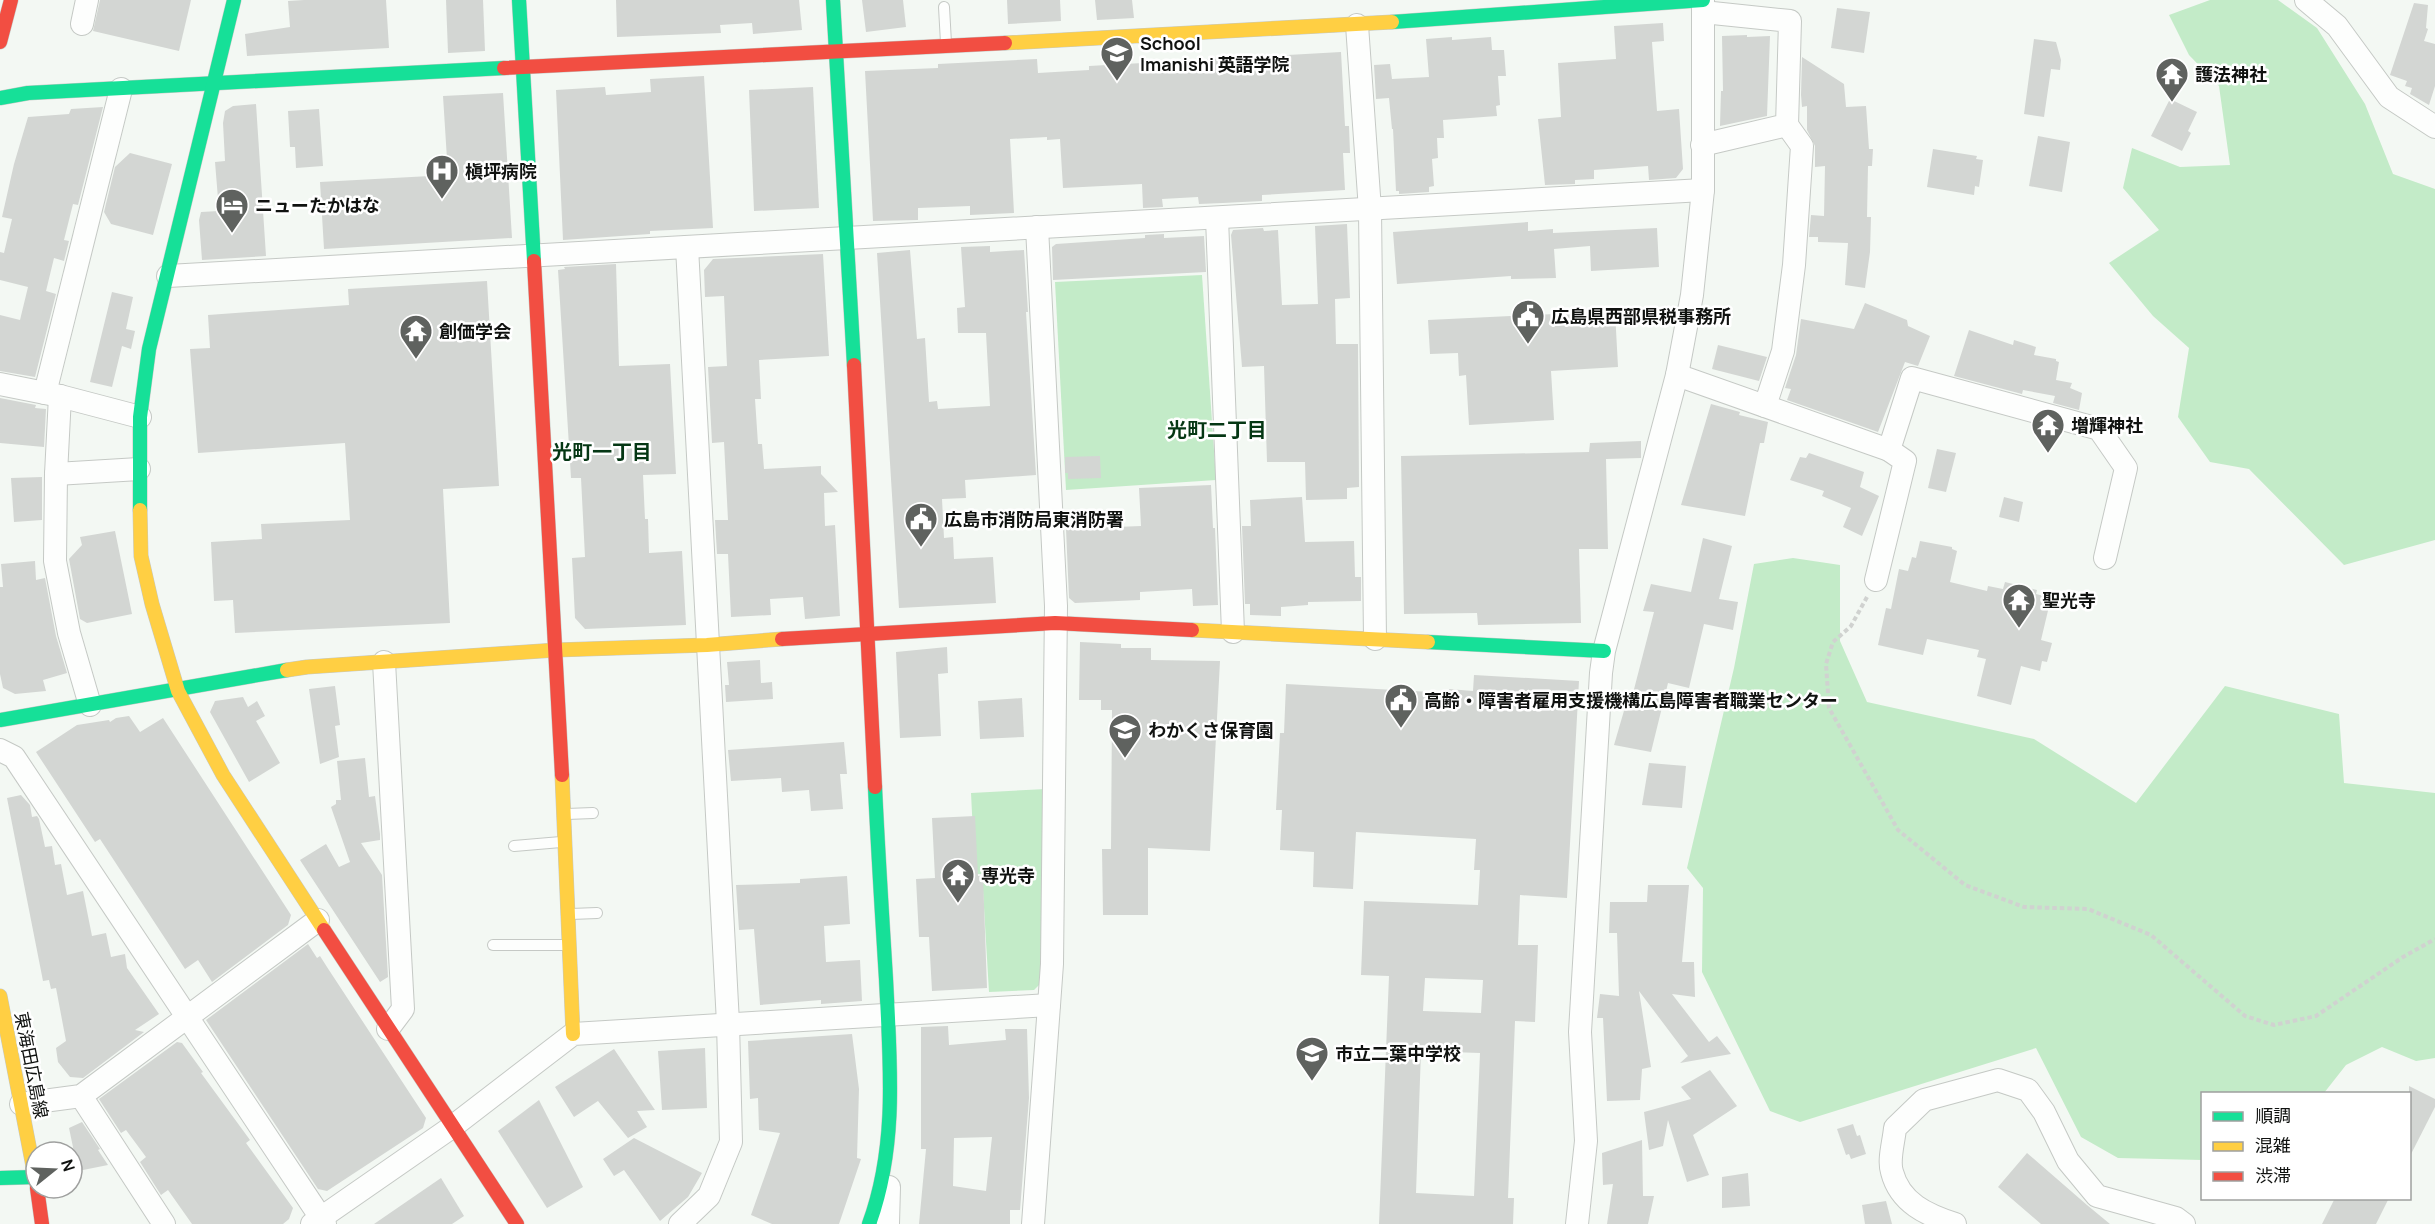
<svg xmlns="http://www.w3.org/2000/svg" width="2435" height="1224" font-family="Manrope,'Noto Sans JP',sans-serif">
	<rect width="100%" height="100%" fill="#f3f8f3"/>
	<g fill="#c3ebc8">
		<polygon points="2210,0 2278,0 2317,28 2365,104 2393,174 2435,189 2435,540 2344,565 2249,469 2210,462 2178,417 2189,348 2153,316 2109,263 2159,230 2123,188 2132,148 2180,167 2230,165 2219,86 2189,55 2169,15"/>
		<polygon points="1202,275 1216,480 1066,490 1055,282"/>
		<polygon points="1793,558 1840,565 1840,641 1867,702 2034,739 2136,803 2225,686 2339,714 2344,783 2435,793 2435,1058 2416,1061 2382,1047 2346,1065 2324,1093 2202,1094 2202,1160 2118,1158 2081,1137 2036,1048 1800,1122 1770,1111 1702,972 1703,888 1687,868 1734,668 1754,564"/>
		<polygon points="1046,789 1043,981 1034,990 989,992 982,874 975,874 971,793"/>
	</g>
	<g fill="#d3d6d3" fill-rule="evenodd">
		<polygon points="100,0 191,0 179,51 93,31"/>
		<polygon points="304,0 386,0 389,48 247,56 245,34 290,27 288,1"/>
		<polygon points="446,0 483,0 485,51 448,53"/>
		<polygon points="616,0 799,0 802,30 753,34 752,23 720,25 721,33 617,37"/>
		<polygon points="862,0 903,0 906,27 866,32"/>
		<polygon points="1007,0 1060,0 1061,21 1008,24"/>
		<polygon points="1095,0 1132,0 1134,18 1097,20"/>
		<polygon points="2414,3 2428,5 2426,28 2428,29 2424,41 2435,44 2435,86 2429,105 2410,94 2412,88 2405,86 2407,81 2390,75"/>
		<polygon points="1837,8 1870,12 1864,53 1831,48"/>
		<polygon points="1663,23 1664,41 1652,42 1657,111 1679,109 1683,169 1676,178 1649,180 1648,166 1594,170 1594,179 1575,180 1575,184 1545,185 1538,119 1561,117 1558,63 1616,59 1614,26"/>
		<polygon points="1747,35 1747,37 1770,36 1767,116 1720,126 1721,91 1723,91 1722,36"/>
		<polygon points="1452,37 1452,40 1491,37 1492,50 1504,50 1506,76 1498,76 1500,105 1496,106 1497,116 1443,120 1444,138 1437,138 1438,158 1432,159 1434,186 1429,187 1429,192 1399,194 1399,191 1396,191 1393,129 1392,129 1389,98 1376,99 1374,65 1390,64 1392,79 1429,77 1426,39"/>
		<polygon points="2034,39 2056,42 2061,60 2060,70 2051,69 2044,117 2024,114"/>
		<polygon points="1341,52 1345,126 1349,126 1350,153 1343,153 1345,190 1262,195 1262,201 1223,203 1199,204 1198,197 1162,199 1163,207 1143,208 1142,184 1063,188 1060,139 1047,140 1047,137 1010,139 1014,213 970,215 970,206 918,208 918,220 873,221 865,71 938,68 938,64 1037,59 1038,73 1089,70 1089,66"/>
		<polygon points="1802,57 1844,84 1846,107 1866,106 1869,149 1873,149 1872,166 1868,166 1867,217 1871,217 1870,252 1865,288 1845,285 1848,243 1818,242 1818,237 1809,237 1811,215 1824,216 1825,166 1815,167 1815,146 1807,130 1807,106 1802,107 1801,95"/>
		<polygon points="704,76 713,228 650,231 650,234 563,240 556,90 605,87 606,95 651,92 650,79"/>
		<polygon points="813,87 819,208 754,211 749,90"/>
		<polygon points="503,93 512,238 324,249 320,182 448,175 443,96"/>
		<polygon points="2170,99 2197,112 2188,131 2191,133 2182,151 2151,136"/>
		<polygon points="256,104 266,256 202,260 199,220 201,212 219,211 215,162 225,161 223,123 225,111 233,106"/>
		<polygon points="103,107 78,205 73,204 64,240 69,241 64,261 54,258 46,291 56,294 35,377 0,371 0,315 20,320 28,287 0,280 0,252 4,253 12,219 2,217 14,164 28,117 69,114 71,109"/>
		<polygon points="319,109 323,166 296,168 295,147 290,147 288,111"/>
		<polygon points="2038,136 2070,142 2062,192 2029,186"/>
		<polygon points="1933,149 1977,156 1976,159 1983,160 1979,187 1975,186 1974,195 1927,187"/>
		<polygon points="130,153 172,164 153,235 111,224 104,212 115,167"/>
		<polygon points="1528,222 1528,231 1553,229 1553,233 1657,228 1659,267 1591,271 1590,246 1554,249 1556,278 1511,279 1511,276 1397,284 1393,232"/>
		<polygon points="1347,224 1350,298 1335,299 1336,344 1358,344 1359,487 1347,488 1347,499 1306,500 1305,462 1267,462 1264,366 1242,367 1231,235 1233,230 1263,228 1264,231 1278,230 1282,305 1318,304 1315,226"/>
		<polygon points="1164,234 1164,238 1204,236 1206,272 1053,280 1052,247 1056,244 1145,238 1145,235"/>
		<polygon points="990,246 990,252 1024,250 1028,312 1026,312 1036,475 965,480 966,498 942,499 944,538 953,537 954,559 993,557 996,603 899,608 877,253 910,250 917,339 925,338 929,402 937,401 938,409 990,406 986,333 958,333 957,308 965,307 961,247"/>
		<polygon points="823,254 829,356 759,360 761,399 755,399 758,444 762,444 764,469 821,466 821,474 838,492 824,493 825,526 835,525 840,616 805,619 803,597 770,599 771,615 731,617 728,554 717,554 715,520 728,520 724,442 712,443 708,367 727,366 724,296 705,297 704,270 713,259"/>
		<polygon points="616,264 619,366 670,364 676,474 643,475 645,519 648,519 649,553 682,551 686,625 585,629 575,618 572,558 585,557 581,478 571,478 558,270 565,269 564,267"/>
		<polygon points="487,281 499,486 443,489 450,623 235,633 233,600 214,601 211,542 262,539 261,524 350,520 345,443 198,453 190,349 210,348 208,315 349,305 348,289"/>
		<polygon points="112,292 133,297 126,329 135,331 131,349 122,346 112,387 90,382"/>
		<polygon points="1865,303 1907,320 1908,326 1930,336 1918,366 1905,362 1878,432 1787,400 1791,389 1785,388 1796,355 1801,319 1854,329"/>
		<polygon points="1615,311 1618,367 1551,371 1554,420 1469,425 1466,375 1459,376 1458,353 1430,354 1428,320"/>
		<polygon points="1969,330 2013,345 2014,340 2036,347 2034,355 2056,359 2056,361 2059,362 2056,380 2072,383 2070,388 2082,393 2079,410 2053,403 2055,396 2023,390 2022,394 1954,376"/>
		<polygon points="1718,345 1767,357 1759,381 1712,369"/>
		<polygon points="0,398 36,405 35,408 46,409 44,447 0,443"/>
		<polygon points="1711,404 1740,412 1739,415 1768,422 1764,443 1760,443 1745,516 1681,505"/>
		<polygon points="1641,441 1641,458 1606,459 1608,549 1579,549 1581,623 1478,625 1477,613 1404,614 1401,456 1589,452 1590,443"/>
		<polygon points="1937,449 1956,453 1946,492 1928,488"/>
		<polygon points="1809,453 1864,472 1860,487 1879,496 1862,536 1843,527 1851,508 1822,496 1824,491 1790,480 1800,457 1806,458"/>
		<polygon points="1100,456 1101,478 1068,479 1068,473 1065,473 1065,457"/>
		<polygon points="42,477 42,520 14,522 11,478"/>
		<polygon points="1211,485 1213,528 1215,528 1218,605 1193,606 1192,589 1140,592 1140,600 1075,603 1069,598 1066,529 1141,526 1139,488"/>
		<polygon points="1302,497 1305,542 1354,541 1355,577 1361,577 1361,601 1308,602 1308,605 1281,607 1281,616 1250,615 1250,604 1245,604 1242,526 1251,526 1250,500"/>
		<polygon points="2004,497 2023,502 2019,522 1999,517"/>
		<polygon points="115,531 132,614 87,623 80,619 69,559 82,545 80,537"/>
		<polygon points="1703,538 1732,546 1719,599 1738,602 1733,630 1704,624 1689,688 1668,683 1651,752 1614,745 1628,697 1632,697 1654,612 1643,611 1651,584 1691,592"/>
		<polygon points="1920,541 1952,547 1952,549 1957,551 1950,582 1987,591 1988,586 2003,589 2005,582 2037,590 2036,594 2051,598 2041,640 2052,643 2047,662 2042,661 2040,671 2021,666 2011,705 1977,696 1986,659 1977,657 1979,650 1927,639 1923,655 1878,645 1886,608 1891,609 1899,569 1908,571 1912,557 1916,558"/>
		<polygon points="35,561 36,580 45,578 56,636 67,673 43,680 46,691 15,694 3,688 0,674 0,587 3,587 1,564"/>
		<polygon points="1080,642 1121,644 1121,648 1151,648 1151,660 1220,661 1210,851 1148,848 1148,915 1103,915 1102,849 1111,849 1112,710 1101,710 1101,700 1079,700"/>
		<polygon points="947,647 948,673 938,674 941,736 900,738 896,652"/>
		<polygon points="760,660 761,683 772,682 773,699 726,702 725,685 729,685 727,662"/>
		<path d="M 1474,675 L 1579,681 L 1567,898 L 1520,895 L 1518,945 L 1538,945 L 1535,1022 L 1515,1021 L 1508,1198 L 1514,1198 L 1513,1224 L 1379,1224 L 1389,976 L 1361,975 L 1364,901 L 1478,905 L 1480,870 L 1474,870 L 1476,839 L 1356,832 L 1353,889 L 1313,887 L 1314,852 L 1280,850 L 1282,810 L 1276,810 L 1280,733 L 1284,733 L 1286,684 L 1449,693 L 1449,689 L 1473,691 ZM 1425,978 L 1483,980 L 1481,1013 L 1423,1011 ZM 1421,1051 L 1480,1053 L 1474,1196 L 1416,1193 Z"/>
		<polygon points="335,686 340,725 335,726 339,757 320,764 309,689"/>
		<polygon points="243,697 248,707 257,701 265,716 256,721 280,763 249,782 210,712 215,701"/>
		<polygon points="1022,698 1024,737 980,739 978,701"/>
		<polygon points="129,716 140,732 163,718 291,915 288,925 212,982 198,960 185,969 100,839 95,842 36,752 77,725 109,720 110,722 116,718"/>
		<polygon points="844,742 847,774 840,774 843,809 811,811 809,790 782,792 781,778 731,781 728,750"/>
		<polygon points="365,758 369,797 375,796 380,834 380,840 361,843 382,875 388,977 380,982 300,860 326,844 339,867 350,862 331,807 336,804 336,800 341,800 337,761"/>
		<polygon points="1649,763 1686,766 1682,808 1642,805"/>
		<polygon points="21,795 30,805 32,817 37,816 39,819 45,847 52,846 55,865 61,864 67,895 83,891 92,936 106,933 111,957 125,954 127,968 159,1014 135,1030 144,1032 83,1078 70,1077 58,1062 56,1048 66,1041 56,988 51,989 49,980 43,981 7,798"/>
		<polygon points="975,816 978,876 983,876 987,988 932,991 929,937 919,937 916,879 935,878 932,818"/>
		<polygon points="847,876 850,924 824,926 826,962 860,960 862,1001 821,1004 821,1000 760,1005 754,929 739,930 736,885 800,883 800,879"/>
		<polygon points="1648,885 1689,885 1682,962 1694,962 1695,997 1672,994 1709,1042 1717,1036 1731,1054 1680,1063 1688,1056 1639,991 1651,1067 1642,1069 1640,1100 1607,1101 1603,1018 1597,1018 1600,994 1619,996 1617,933 1609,933 1610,902 1647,902"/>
		<polygon points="308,944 317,958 320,956 327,967 426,1118 423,1128 327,1191 318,1189 206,1020"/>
		<path d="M 948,1026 L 949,1045 L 1006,1040 L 1005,1029 L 1027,1029 L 1029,1098 L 1020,1210 L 1010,1210 L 1010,1224 L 919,1224 L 926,1149 L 921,1149 L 921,1027 ZM 992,1137 L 986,1191 L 953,1186 L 954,1138 Z"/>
		<polygon points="852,1034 859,1089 857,1158 861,1159 839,1224 772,1224 751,1215 780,1133 759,1130 758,1098 750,1099 748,1041"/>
		<polygon points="177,1042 182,1043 203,1072 201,1073 250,1140 246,1143 293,1208 289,1219 283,1224 192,1224 168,1190 161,1195 140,1162 146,1157 126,1130 121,1133 99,1099"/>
		<polygon points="705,1048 707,1108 662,1110 658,1051"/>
		<polygon points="614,1049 655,1110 637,1111 647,1127 628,1138 598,1101 574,1117 555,1087"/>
		<polygon points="1710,1070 1737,1106 1693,1135 1709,1175 1687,1182 1668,1120 1663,1146 1649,1150 1644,1112 1691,1099 1681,1087"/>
		<polygon points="2409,1086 2435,1099 2435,1107 2409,1158"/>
		<polygon points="539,1100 583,1187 547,1208 498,1131"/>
		<polygon points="82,1122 100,1149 98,1150 108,1165 78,1171 69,1128"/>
		<polygon points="1853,1124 1857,1136 1860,1135 1866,1154 1851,1159 1849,1154 1846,1155 1837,1129"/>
		<polygon points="634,1138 702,1173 688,1197 660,1221 624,1170 614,1176 603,1159"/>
		<polygon points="1642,1140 1643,1196 1654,1196 1648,1224 1607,1224 1613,1184 1603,1185 1602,1153"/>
		<polygon points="2027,1153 2087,1205 2110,1224 2041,1224 1998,1187"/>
		<polygon points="1748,1173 1750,1206 1722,1208 1722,1177"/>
		<polygon points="441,1178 464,1216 452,1224 374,1224"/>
		<polygon points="2335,1198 2389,1198 2376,1224 2322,1224"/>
		<polygon points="1886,1201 1892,1224 1865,1224 1862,1205"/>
	</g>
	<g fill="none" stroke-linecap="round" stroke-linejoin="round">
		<g stroke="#c5c9c5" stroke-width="12">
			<g id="lane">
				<polyline points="944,7 946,43"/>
				<polyline points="567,814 593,813"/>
				<polyline points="514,846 561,842"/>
				<polyline points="571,914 597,913"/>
				<polyline points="493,945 566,945"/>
			</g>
		</g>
		<g stroke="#c5c9c5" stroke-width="24">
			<g id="street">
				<polyline points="2306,0 2337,26 2389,97 2435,127"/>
				<polyline points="82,24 87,0"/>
				<polyline points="1357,25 1370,210 1375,639"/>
				<polyline points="1702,145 1787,125 1790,21 1703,12"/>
				<polyline points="1217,218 1233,632"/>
				<polyline points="168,276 1703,190"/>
				<polyline points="1677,375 1889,450 1905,461 1876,580"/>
				<polyline points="0,384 60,396 140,417"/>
				<polyline points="45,393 121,89"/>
				<polyline points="60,396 56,474 55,561 69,633 90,705"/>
				<polyline points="1765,406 1783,351 1794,265 1802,146 1787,125"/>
				<polyline points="1889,450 1912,378 2099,429 2126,468 2105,558"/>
				<polyline points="56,474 139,469"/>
				<polyline points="384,662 403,1009 388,1029"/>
				<polyline points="0,750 14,757 325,1224"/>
				<polyline points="81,1096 164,1224"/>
				<polyline points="21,1104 81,1096 318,920"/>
				<polyline points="312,1224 452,1127 573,1034 1049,1005"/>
				<polyline points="680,1224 709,1196 731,1142 728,1023 687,247"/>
				<polyline points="888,1224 889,1187"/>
				<polyline points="1033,1224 1052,964 1056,606 1037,227"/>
				<polyline points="1577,1224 1586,1141 1580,1032 1601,673 1604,651 1677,375 1692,295 1703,190 1703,0"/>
				<path d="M 1955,1224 C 1927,1215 1900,1203 1892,1172 C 1888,1160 1894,1141 1895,1128 L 1924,1100 L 1998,1080 L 2028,1090 L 2044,1112 L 2068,1161 L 2097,1196 L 2176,1218 L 2184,1224"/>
			</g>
		</g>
		<g stroke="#c5c9c5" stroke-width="15">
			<g id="fast">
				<polyline points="519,0 534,261"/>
				<polyline points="833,0 854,365"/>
				<polyline points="1392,22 1703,0"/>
				<polyline points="0,98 28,93 504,68"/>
				<polyline points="140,510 140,417 149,349 234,0"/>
				<polyline points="1428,642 1604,651"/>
				<polyline points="0,720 287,670"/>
				<polyline points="0,1178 35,1177"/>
				<path d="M 869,1224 C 898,1145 890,1062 886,979 C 882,915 878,851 875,787"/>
			</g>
		</g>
		<g stroke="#c5c9c5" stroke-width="15">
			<g id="slow">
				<polyline points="1005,43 1392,22"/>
				<polyline points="140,510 141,556 152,604 178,691 223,775 324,930"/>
				<polyline points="1192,630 1428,642"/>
				<polyline points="287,670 307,667 556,650 707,645 782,639"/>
				<polyline points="562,775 573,1034"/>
				<polyline points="0,996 36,1182"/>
			</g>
		</g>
		<g stroke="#c5c9c5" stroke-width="15">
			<g id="jam">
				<polyline points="0,42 11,0"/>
				<polyline points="504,68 1005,43"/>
				<polyline points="534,261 562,775"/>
				<polyline points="854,365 875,787"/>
				<polyline points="782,639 1055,623 1192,630"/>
				<polyline points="324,930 517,1224"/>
				<polyline points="37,1188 42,1224"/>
			</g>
		</g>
		<polyline stroke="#d0d2d0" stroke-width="4" stroke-dasharray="4.5 3" stroke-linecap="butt" points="1867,597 1851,626 1833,642 1826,664 1829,708 1898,830 1965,885 2024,907 2088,909 2151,935 2245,1016 2274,1025 2316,1016 2403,957 2435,939"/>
		<use href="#lane" stroke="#fdfefd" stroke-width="10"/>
		<use href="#street" stroke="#fdfefd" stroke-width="22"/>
		<use href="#fast" stroke="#16e098" stroke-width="14"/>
		<use href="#slow" stroke="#ffcf43" stroke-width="14"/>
		<use href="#jam" stroke="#f24e42" stroke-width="14"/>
	</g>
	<defs>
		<g id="school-pin" transform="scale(1.725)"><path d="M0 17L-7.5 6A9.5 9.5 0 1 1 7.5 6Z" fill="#5f625f" stroke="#fff"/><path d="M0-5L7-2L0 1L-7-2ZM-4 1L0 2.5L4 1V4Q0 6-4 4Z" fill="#fff"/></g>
		<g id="temple-pin" transform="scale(1.725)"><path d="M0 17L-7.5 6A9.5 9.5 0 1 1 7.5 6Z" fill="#5f625f" stroke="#fff"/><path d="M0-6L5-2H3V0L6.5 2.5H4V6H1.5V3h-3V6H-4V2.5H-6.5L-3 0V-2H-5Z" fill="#fff"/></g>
		<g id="hospital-pin" transform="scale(1.725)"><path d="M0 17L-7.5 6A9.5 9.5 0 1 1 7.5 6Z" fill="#5f625f" stroke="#fff"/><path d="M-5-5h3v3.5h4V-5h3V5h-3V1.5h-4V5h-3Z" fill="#fff"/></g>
		<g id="hotel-pin" transform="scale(1.725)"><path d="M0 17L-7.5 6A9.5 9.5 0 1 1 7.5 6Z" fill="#5f625f" stroke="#fff"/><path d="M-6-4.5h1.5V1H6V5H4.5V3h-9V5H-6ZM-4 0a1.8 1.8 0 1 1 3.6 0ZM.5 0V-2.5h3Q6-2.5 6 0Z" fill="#fff"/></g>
		<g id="civic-pin" transform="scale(1.725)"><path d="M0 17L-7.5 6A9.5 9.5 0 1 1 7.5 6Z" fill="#5f625f" stroke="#fff"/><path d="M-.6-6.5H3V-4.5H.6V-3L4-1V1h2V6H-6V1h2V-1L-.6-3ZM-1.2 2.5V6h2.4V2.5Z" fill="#fff"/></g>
	</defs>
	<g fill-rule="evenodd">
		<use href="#school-pin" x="1117" y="53"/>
		<use href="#temple-pin" x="2172" y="74"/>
		<use href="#hospital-pin" x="442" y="171"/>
		<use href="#hotel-pin" x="232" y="205"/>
		<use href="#civic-pin" x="1528" y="316"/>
		<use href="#temple-pin" x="416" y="331"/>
		<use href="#temple-pin" x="2048" y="425"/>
		<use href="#civic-pin" x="921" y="519"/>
		<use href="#temple-pin" x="2019" y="600"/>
		<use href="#civic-pin" x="1401" y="700"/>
		<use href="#school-pin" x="1125" y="730"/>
		<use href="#temple-pin" x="958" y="875"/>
		<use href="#school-pin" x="1312" y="1053"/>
	</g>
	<g text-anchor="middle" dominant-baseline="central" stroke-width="5" stroke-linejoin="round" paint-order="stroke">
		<g font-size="18" font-weight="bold" fill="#101210" stroke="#fff" text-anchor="start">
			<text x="1140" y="43">School<tspan x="1140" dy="21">Imanishi 英語学院</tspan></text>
			<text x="2195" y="74">護法神社</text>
			<text x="465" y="171">槇坪病院</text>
			<text x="255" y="205">ニューたかはな</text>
			<text x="1551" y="316">広島県西部県税事務所</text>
			<text x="439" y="331">創価学会</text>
			<text x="2071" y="425">増輝神社</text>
			<text x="944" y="519">広島市消防局東消防署</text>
			<text x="2042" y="600">聖光寺</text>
			<text x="1424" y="700">高齢・障害者雇用支援機構広島障害者職業センター</text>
			<text x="1148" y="730">わかくさ保育園</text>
			<text x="981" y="875">専光寺</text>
			<text x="1335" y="1053">市立二葉中学校</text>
		</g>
		<g font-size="18" fill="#101210" stroke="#fff">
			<text transform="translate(32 1065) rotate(79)">東海田広島線</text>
		</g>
		<g font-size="20" font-weight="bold" fill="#053714" stroke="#fff">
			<text x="1217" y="429">光町二丁目</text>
			<text x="602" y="451">光町一丁目</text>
		</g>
	</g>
	<rect x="2201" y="1092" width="210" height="108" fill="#ffffff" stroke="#9fa09f" stroke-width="1.5"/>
	<rect x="2213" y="1112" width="30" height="9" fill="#16e098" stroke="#9fa09f" stroke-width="1.5"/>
	<text x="2255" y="1122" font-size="18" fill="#101210">順調</text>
	<rect x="2213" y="1142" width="30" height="9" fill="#ffcf43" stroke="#9fa09f" stroke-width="1.5"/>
	<text x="2255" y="1152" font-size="18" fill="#101210">混雑</text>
	<rect x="2213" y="1172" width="30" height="9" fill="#f24e42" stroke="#9fa09f" stroke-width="1.5"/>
	<text x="2255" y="1182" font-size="18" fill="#101210">渋滞</text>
	<g transform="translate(54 1170) rotate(72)"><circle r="28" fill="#ffffff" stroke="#9fa09f" stroke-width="1.5"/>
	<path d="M0-4.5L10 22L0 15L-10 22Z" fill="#5f625f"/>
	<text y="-9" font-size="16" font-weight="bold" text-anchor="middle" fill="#101210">N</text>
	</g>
</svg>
